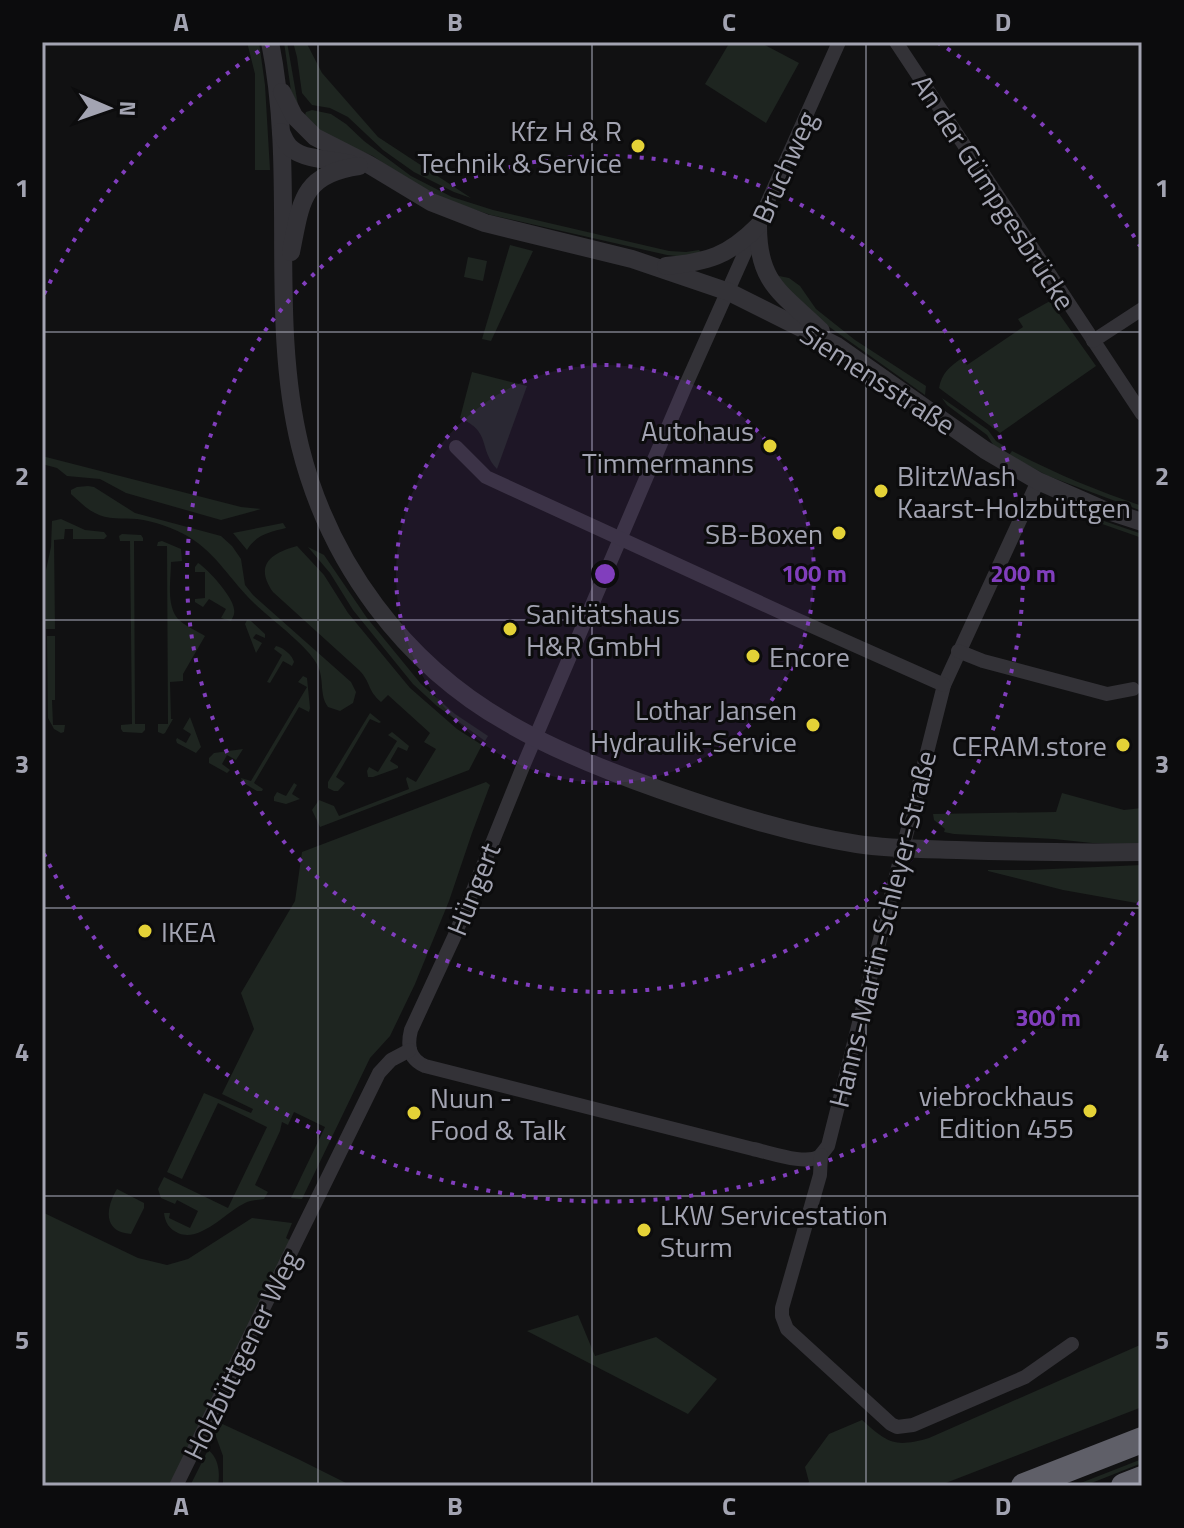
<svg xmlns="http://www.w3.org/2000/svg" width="1184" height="1528" font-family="'Titillium Web',sans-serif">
	<rect width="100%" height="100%" fill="#111112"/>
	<g fill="#1e2520">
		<polygon points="247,42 259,42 265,85 270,170 255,170 255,74"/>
		<polygon points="284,42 287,42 298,105 291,91"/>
		<polygon points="293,42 306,42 322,73 378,137 471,198 454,192 414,172 383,150 348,117 330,108 312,105 302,93 297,57"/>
		<polygon points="730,42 759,42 799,63 766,123 705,84"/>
		<polygon points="312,110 331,114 346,124 364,141 411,176 452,197 493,210 669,251 686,252 699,250 702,254 686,257 667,255 491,215 451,202 404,178 373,156 331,139 304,118 306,112"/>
		<polygon points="510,245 533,251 491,341 482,339"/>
		<polygon points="468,257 487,261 483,281 464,277"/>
		<polygon points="774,275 789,278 800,286 816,309 855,340 926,386 925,395 807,311"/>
		<path d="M 1050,301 L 1096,366 L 1000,433 L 939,388 C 942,373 949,367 962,358 L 967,365 L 1023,327 L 1018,319 Z"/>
		<path d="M 472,372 L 527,386 L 497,469 C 478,449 492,432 460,418 Z"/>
		<polygon points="942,398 988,430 996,441 1004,446 1002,450 994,446 987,435 947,405"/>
		<path d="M 1012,451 C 1054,473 1097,491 1142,506 L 1142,511 L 1048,476 L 1009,455 Z"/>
		<polygon points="42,456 241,507 261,509 221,520 126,493 100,479 67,476 57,468 42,464"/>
		<path d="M 88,486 L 94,487 L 135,513 L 221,536 L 232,546 L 241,559 L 245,585 L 253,595 L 351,682 L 356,692 L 353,703 L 340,711 L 328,707 C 318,693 326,677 315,661 C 303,642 270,619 253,602 C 231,581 216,553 189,537 C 174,528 154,521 137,519 C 123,518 107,520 95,513 C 86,509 78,500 71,494 L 71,490 L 77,487 Z"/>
		<polygon points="1072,510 1142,534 1142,538 1071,513"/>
		<polygon points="61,519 85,530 104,532 107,536 104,539 73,539 73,529 65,529 64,539 54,540 55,629 46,629 46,570 51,547 52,521"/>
		<path d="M 283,523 L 286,528 C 269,532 256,535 247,550 L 233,533 Z"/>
		<polygon points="122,534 141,535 143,538 143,541 134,541 135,724 145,724 145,730 142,733 123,732 121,729 121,725 132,724 130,541 120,541 119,536"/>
		<path d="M 162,541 L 181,549 L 182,561 L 171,562 C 171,579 166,605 178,619 C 185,626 197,631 205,636 L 183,674 L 183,681 L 170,682 L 171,719 L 173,719 L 165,733 L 163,734 L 158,732 L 158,724 L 168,724 L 167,546 L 157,546 L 158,542 Z"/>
		<path d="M 297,546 L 324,575 L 348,613 L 410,688 L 457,729 L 482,745 L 469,770 L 320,827 L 312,810 L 319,800 L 334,806 L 339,816 L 409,789 L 406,779 L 407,777 L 416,782 L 436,749 L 424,742 L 430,733 L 388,695 L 381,702 C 367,690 371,682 359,670 L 273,592 C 254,565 271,553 297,546 Z"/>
		<polygon points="308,547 324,555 367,618 421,684 455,714 488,736 485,741 437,706 413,684 353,610 330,573"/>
		<path d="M 198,563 C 208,569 233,597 234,609 C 235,614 233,617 231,621 L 221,618 L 226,609 L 209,599 L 203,607 L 195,602 L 195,599 L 205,598 L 205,572 L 195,572 L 195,567 Z"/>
		<polygon points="247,620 251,621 265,634 265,638 256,634 253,638 262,643 256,653 245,624"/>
		<polygon points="47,636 55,636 55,700 52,700 53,725 65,725 64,732 61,733 54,729 48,718"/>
		<path d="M 276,646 C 283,647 293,656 294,662 L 292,666 L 283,661 L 270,683 L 267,682 L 282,655 L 274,649 Z"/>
		<polygon points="303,676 307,678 310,708 309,712 299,707 254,783 263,789 262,791 257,791 242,782 241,778 251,781 307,687 298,682"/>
		<polygon points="370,713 381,722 379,723 370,719 336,777 345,783 338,791 334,791 328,788 328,782"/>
		<polygon points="190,717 201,747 196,753 177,743 176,740 177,738 186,743 191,734 183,729"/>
		<polygon points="392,732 409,746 407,751 398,747 390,761 398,766 398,768 373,777 368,777 367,771 369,767 378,772 397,741 388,735"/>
		<polygon points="243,749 236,760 227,755 222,764 230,770 227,773 209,763 209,758 214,753"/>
		<path d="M 486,782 L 490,785 L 472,833 L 449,901 L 415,984 L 390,1036 L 370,1058 L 302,1199 L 291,1198 L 325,1127 L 294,1112 L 288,1125 L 282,1122 L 280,1131 L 255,1185 L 268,1192 L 264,1199 C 257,1200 251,1200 245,1203 C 226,1212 200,1243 178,1233 C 169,1229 165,1222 164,1213 L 170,1213 L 169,1218 L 190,1228 L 198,1211 L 177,1200 L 175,1204 L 161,1198 L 158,1189 L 164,1177 L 228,1208 L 267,1127 L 218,1103 L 182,1179 L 167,1172 L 204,1093 L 251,1113 L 253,1109 L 222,1094 L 254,1029 L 241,993 L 295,901 L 302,852 Z"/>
		<polygon points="294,783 297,785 292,794 300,799 286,804 274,801 274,797 277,792 286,796"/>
		<polygon points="1062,793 1124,810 1142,808 1142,844 1092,843 1054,839 954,834 944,832 945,829 934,820 933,814 1056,812"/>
		<polygon points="1142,865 1142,904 1063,890 988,871 988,870 1029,870"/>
		<path d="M 117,1189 L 144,1203 L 144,1208 L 131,1234 C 102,1232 106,1207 117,1189 Z"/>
		<polygon points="42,1212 138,1258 167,1265 188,1259 252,1218 292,1223 286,1238 291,1241 255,1317 169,1486 95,1486 68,1483 56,1486 42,1486"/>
		<polygon points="578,1315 595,1356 656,1337 717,1379 688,1414 527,1331"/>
		<path d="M 1142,1336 L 1142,1407 L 938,1486 L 806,1486 L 809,1482 L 805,1467 L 829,1434 L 862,1420 C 888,1443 894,1448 929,1438 L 1140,1345 Z"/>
		<polygon points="216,1421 298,1459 352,1486 223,1486 223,1456 214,1431"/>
		<path d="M 208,1450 C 219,1458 220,1473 218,1486 L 190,1486 Z"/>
		<polygon points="1142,1459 1142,1463 1084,1486 1073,1486"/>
	</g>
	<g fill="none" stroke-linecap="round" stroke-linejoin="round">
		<g stroke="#333237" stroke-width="14">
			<path d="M 839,42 L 688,380 L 524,764 L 455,935 L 411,1030 C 407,1046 409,1059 425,1066 L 753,1149 C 769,1152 806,1166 820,1156 C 822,1154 826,1148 828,1146 L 944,685 L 1038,481"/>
			<polyline points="896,42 1142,414"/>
			<polyline points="1093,341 1142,309"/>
			<polyline points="456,447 486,477 789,616 944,685"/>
			<polyline points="958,651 983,661 1107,694 1133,689"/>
			<polyline points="821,1155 820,1175 782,1308 782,1316 787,1329 891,1424 897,1427 913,1425 1025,1377 1072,1344"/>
			<polyline points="176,1486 379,1073 391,1060 410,1050"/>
		</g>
		<g stroke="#333237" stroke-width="18">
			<path d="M 270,42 C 297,175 268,314 300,446 C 329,563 404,664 508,723 C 556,751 607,771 658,789 C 723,812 789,833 857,844 C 890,849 924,849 957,850 C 1019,852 1080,853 1142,852"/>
			<polyline points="282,92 294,116 315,137 368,164 431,202 485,223 632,259 729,292 837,346 985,450 1038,481 1102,509 1142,522"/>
			<path d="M 281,132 C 284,138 286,145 292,149 C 305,160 335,160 351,164"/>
			<path d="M 758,226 C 758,284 782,293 821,331"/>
			<path d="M 291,252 C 301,203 301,174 359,166"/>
			<path d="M 666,266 C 708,262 728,256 758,226"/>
		</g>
		<g stroke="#5f5f68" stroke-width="26">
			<polyline points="1024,1486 1142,1440"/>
			<polyline points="1124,1486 1142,1479"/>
		</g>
	</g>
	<path fill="none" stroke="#a3a4b2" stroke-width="2" stroke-opacity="0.55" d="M 318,42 L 318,1486M 592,42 L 592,1486M 866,42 L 866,1486M 42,332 L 1142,332M 42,620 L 1142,620M 42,908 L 1142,908M 42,1196 L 1142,1196"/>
	<circle cx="605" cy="574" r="209" fill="#813ebd" fill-opacity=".12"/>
	<g fill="none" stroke="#813ebd" stroke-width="4" stroke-dasharray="4 8">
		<circle cx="605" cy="574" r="209"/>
		<circle cx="605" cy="574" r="418"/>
		<path d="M1140 902A627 627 0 0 1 44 854M44 294A627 627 0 0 1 273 42M937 42A627 627 0 0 1 1140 246"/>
	</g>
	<g fill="#e4d237" stroke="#0c0c0d" stroke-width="3">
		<circle cx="638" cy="146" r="8"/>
		<circle cx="770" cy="446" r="8"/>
		<circle cx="881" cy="491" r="8"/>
		<circle cx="839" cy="533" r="8"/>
		<circle cx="510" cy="629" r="8"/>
		<circle cx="753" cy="656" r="8"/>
		<circle cx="813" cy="725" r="8"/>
		<circle cx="1123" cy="745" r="8"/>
		<circle cx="145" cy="931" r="8"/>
		<circle cx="1090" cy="1111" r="8"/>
		<circle cx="414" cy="1113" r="8"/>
		<circle cx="644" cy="1230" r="8"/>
	</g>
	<g text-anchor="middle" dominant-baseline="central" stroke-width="6" stroke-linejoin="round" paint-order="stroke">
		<g font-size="28" fill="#a3a4b2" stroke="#0c0c0d" text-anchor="end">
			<text x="622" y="130">Kfz H &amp; R<tspan x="622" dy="32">Technik &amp; Service</tspan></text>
			<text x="754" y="430">Autohaus<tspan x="754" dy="32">Timmermanns</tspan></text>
			<text x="897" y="475" text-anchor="start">BlitzWash<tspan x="897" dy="32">Kaarst-Holzbüttgen</tspan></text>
			<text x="823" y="533">SB-Boxen</text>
			<text x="526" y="613" text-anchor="start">Sanitätshaus<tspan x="526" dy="32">H&amp;R GmbH</tspan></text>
			<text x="769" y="656" text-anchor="start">Encore</text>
			<text x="797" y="709">Lothar Jansen<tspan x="797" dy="32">Hydraulik-Service</tspan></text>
			<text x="1107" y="745">CERAM.store</text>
			<text x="161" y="931" text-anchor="start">IKEA</text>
			<text x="1074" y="1095">viebrockhaus<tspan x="1074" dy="32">Edition 455</tspan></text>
			<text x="430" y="1097" text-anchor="start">Nuun -<tspan x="430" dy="32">Food &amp; Talk</tspan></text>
			<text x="660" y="1214" text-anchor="start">LKW Servicestation<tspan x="660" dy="32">Sturm</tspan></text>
		</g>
		<g font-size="28" fill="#a3a4b2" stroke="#0c0c0d">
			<text transform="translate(784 167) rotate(-66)">Bruchweg</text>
			<text transform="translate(994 192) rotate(57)">An der Gümpgesbrücke</text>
			<text transform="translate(878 379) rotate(33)">Siemensstraße</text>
			<text transform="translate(473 889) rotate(-68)">Hüngert</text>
			<text transform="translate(882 929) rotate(-76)">Hanns-Martin-Schleyer-Straße</text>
			<text transform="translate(241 1355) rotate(-64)">Holzbüttgener Weg</text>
		</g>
	</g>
	<circle cx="605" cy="574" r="12" fill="#813ebd" stroke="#0c0c0d" stroke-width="4"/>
	<g font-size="24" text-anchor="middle" font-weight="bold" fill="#813ebd" stroke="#0c0c0d" stroke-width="6" stroke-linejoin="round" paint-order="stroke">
		<text x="814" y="582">100 m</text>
		<text x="1023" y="582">200 m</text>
		<text x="1048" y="1026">300 m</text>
	</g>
	<rect width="1184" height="1528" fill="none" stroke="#0c0c0d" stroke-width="88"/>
	<g transform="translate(108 108) rotate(92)" stroke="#0c0c0d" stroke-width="6" paint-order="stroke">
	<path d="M0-6L14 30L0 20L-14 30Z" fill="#a3a4b2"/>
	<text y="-12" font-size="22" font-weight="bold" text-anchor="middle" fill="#a3a4b2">N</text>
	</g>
	<rect x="44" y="44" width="1096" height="1440" fill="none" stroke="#a3a4b2" stroke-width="3"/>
	<g font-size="26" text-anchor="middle" font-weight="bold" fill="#a3a4b2">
		<text x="181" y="31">A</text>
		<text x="455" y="31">B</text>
		<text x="729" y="31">C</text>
		<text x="1003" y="31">D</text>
		<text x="22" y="197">1</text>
		<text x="1162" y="197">1</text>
		<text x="22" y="485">2</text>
		<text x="1162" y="485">2</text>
		<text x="22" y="773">3</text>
		<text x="1162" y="773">3</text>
		<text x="22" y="1061">4</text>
		<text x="1162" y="1061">4</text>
		<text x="22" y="1349">5</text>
		<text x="1162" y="1349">5</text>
		<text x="181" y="1515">A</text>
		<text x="455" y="1515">B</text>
		<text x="729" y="1515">C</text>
		<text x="1003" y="1515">D</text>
	</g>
</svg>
